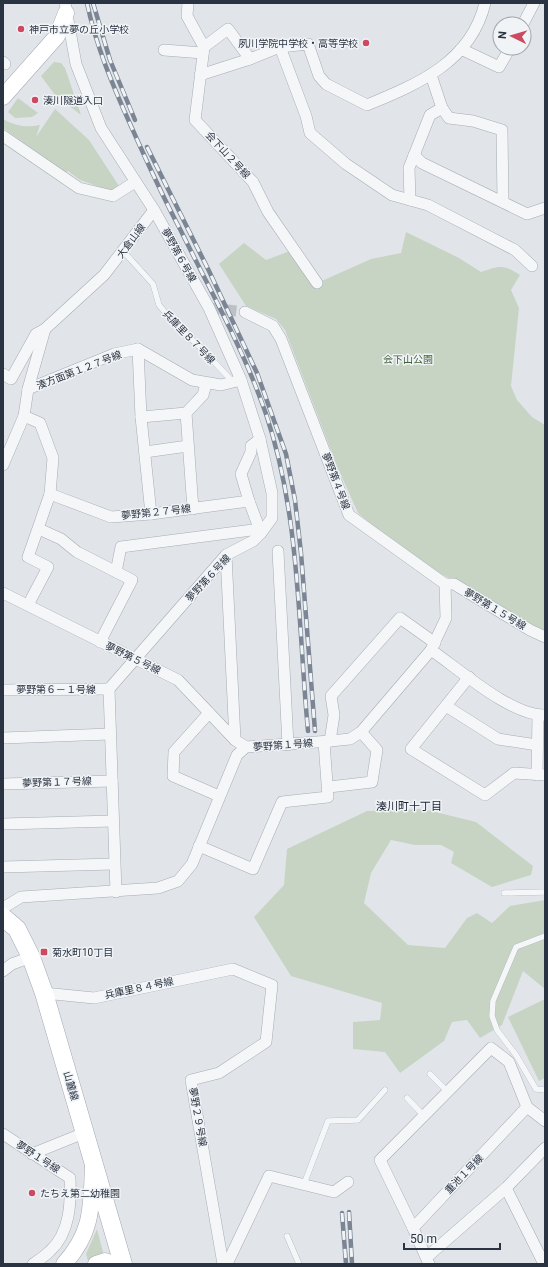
<svg xmlns="http://www.w3.org/2000/svg" width="548" height="1267" font-family="Roboto,'Noto Sans JP',sans-serif">
	<rect width="100%" height="100%" fill="#e1e5ea"/>
	<g fill="#c7d4c3">
		<polygon points="54,62 61,63 65,68 81,115 55,95 41,76"/>
		<polygon points="18,98 38,113 32,117 15,118 8,112"/>
		<path d="M 55,109 L 89,140 L 119,186 L 111,191 L 80,180 L 68,171 L 66,173 L 3,128 L 3,119 C 15,126 27,128 40,125 L 36,137 Z"/>
		<path d="M 406,232 L 459,258 L 481,272 C 500,266 503,264 520,275 L 511,290 L 519,308 L 511,386 L 517,400 L 532,417 L 545,425 L 545,632 L 468,588 L 439,573 L 386,537 L 358,513 L 337,466 L 285,330 L 276,319 L 246,306 L 219,264 L 244,243 L 266,260 L 290,251 L 315,284 L 371,259 L 401,253 Z"/>
		<polygon points="423,809 476,822 533,866 531,875 492,887 451,863 454,852 441,845 415,845 391,840 371,873 364,903 408,945 445,948 467,918 477,913 492,923 510,906 545,900 545,989 523,971 502,1025 480,1038 467,1020 452,1022 444,1041 400,1073 385,1052 353,1049 353,1022 380,1020 382,1003 291,976 254,917 284,885 287,849 367,811"/>
		<polygon points="545,999 545,1078 539,1081 508,1017"/>
		<polygon points="97,1229 104,1256 88,1261 86,1254"/>
	</g>
	<g fill="none" stroke-linecap="round" stroke-linejoin="round">
		<polyline stroke="#bcc1c8" stroke-width="11" stroke-dasharray="11 5.5" stroke-linecap="butt" points="209,308 245,312"/>
		<g stroke="#a6acb4" stroke-width="6">
			<g id="lane">
				<polyline points="123,251 153,284 159,305 175,324 202,349 233,382"/>
				<polyline points="504,893 545,892"/>
				<polyline points="545,936 516,947 493,1001 492,1016 497,1030 516,1055 536,1089 545,1090"/>
				<polyline points="430,1074 448,1092"/>
				<polyline points="407,1098 424,1116"/>
				<polyline points="304,1184 328,1121 358,1120 385,1090"/>
				<polyline points="287,1236 299,1264"/>
			</g>
		</g>
		<g stroke="#a6acb4" stroke-width="12">
			<g id="street">
				<polyline points="65,3 76,64 101,128 154,210 209,308 241,380 260,439 272,493 272,518 261,533 253,541 226,555 109,689 116,892"/>
				<polyline points="188,3 187,16 204,47 195,120 253,182 268,212 317,283"/>
				<polyline points="523,24 534,3"/>
				<polyline points="204,47 228,29 250,59"/>
				<polyline points="280,47 306,116 310,133 346,164 392,195 428,205 515,250 532,266"/>
				<polyline points="461,49 499,67 510,48"/>
				<polyline points="164,50 203,53"/>
				<polyline points="3,62 5,64"/>
				<path d="M 200,75 L 250,59 L 280,47 L 308,44 L 319,76 L 326,84 L 367,105 C 418,84 471,62 485,3"/>
				<polyline points="442,108 449,118 473,121 502,130 503,202"/>
				<polyline points="3,136 79,188 113,196 135,182"/>
				<polyline points="414,155 422,163 527,214 545,208"/>
				<polyline points="410,200 409,168 430,115 442,108 431,75"/>
				<polyline points="245,312 273,326 281,339 349,515 445,584 446,618 431,650"/>
				<polyline points="138,349 141,417 151,514"/>
				<polyline points="3,374 11,379 36,334 45,329 104,275 154,210"/>
				<polyline points="28,389 114,354 138,349 192,380 221,385 241,380"/>
				<polyline points="24,416 40,423 53,458 50,494 111,517 151,514 249,501 261,533"/>
				<polyline points="141,417 186,413"/>
				<polyline points="145,452 188,446"/>
				<polyline points="3,465 24,416 28,389 45,329"/>
				<polyline points="249,501 241,474 251,452 251,446 260,439"/>
				<polyline points="193,509 186,413 203,395 206,384"/>
				<polyline points="39,529 61,539 77,552 132,580 100,642"/>
				<polyline points="278,551 288,745"/>
				<polyline points="226,555 235,740"/>
				<polyline points="116,572 121,547 260,529"/>
				<polyline points="445,584 454,584 530,630 545,637"/>
				<polyline points="3,593 178,680 235,740 246,747"/>
				<polyline points="28,605 48,567 28,557 50,494"/>
				<polyline points="469,677 411,749 485,795 514,773 545,775"/>
				<polyline points="3,690 109,689"/>
				<polyline points="446,706 498,739 537,745"/>
				<polyline points="209,713 174,752 173,776 219,796"/>
				<polyline points="3,738 110,734"/>
				<polyline points="330,741 334,715 331,696 400,618 435,643"/>
				<polyline points="537,775 538,715"/>
				<polyline points="3,784 112,781"/>
				<polyline points="329,787 372,782 377,750 361,732"/>
				<polyline points="3,824 113,821"/>
				<polyline points="199,846 253,869 282,802 328,797 324,742"/>
				<polyline points="3,867 114,864"/>
				<path d="M 3,908 L 21,897 L 158,888 L 178,881 L 192,864 L 237,755 L 246,747 L 330,741 L 350,739 L 361,732 L 431,650 C 459,669 511,716 545,715"/>
				<polyline points="3,971 12,964 31,957"/>
				<polyline points="44,993 94,998 233,969 272,985 266,1042 219,1073 191,1080 223,1264"/>
				<path d="M 3,1134 L 70,1178 C 71,1203 70,1233 50,1251 C 45,1256 39,1260 33,1264"/>
				<polyline points="32,1154 84,1133"/>
				<polyline points="506,1188 544,1264"/>
				<polyline points="413,1228 380,1160 491,1048 509,1062 527,1107"/>
				<polyline points="427,1257 506,1188 545,1148"/>
				<polyline points="227,1264 269,1176 334,1192 348,1182"/>
				<polyline points="429,1264 413,1228 527,1107 545,1121"/>
			</g>
		</g>
		<g stroke="#a6acb4" stroke-width="17">
			<g id="secondary">
				<polyline points="3,97 57,36 66,13"/>
				<path d="M 64,1264 C 93,1232 91,1207 93,1167"/>
				<polyline points="96,1264 105,1261 114,1264"/>
			</g>
		</g>
		<g stroke="#a1a9b5" stroke-width="19">
			<polyline id="primary" points="3,917 17,929 31,957 44,993 123,1264"/>
		</g>
		<use href="#lane" stroke="#f4f6f8" stroke-width="5.5"/>
		<use href="#street" stroke="#f4f6f8" stroke-width="11"/>
		<use href="#secondary" stroke="#fff" stroke-width="16"/>
		<use href="#primary" stroke="#fff" stroke-width="18"/>
		<g stroke="#7b8593" stroke-width="4.5">
			<g id="rail">
				<path d="M 87,3 C 96,46 113,86 131,126 C 147,162 163,197 181,231 C 211,292 244,350 266,414 C 300,515 298,625 308,731"/>
				<polyline points="93,3 110,60 135,120"/>
				<polyline points="147,147 209,271 257,373 286,454 295,500 301,553 315,731"/>
				<polyline points="349,1212 352,1264"/>
				<polyline points="342,1213 346,1264"/>
			</g>
		</g>
		<use href="#rail" stroke="#f1f4f7" stroke-width="3" stroke-dasharray="9" stroke-linecap="butt"/>
	</g>
	<g fill="#cc495f" stroke="#f1f4f7" stroke-width="1.5">
		<circle cx="21" cy="29" r="4"/>
		<circle cx="366" cy="43" r="4"/>
		<circle cx="35" cy="100" r="4"/>
		<rect x="40" y="948" width="8" height="8" rx="2"/>
		<circle cx="32" cy="1193" r="4"/>
	</g>
	<g text-anchor="middle" dominant-baseline="central" stroke-width="3" stroke-linejoin="round" paint-order="stroke">
		<g font-size="10" fill="#2a3341" stroke="#f1f4f7" text-anchor="start">
			<text x="29" y="29">神戸市立夢の丘小学校</text>
			<text x="358" y="43" text-anchor="end">夙川学院中学校・高等学校</text>
			<text x="43" y="100">湊川隧道入口</text>
			<text x="52" y="952">菊水町10丁目</text>
			<text x="40" y="1193">たちえ第二幼稚園</text>
		</g>
		<g font-size="10" fill="#2a3341" stroke="#f1f4f7">
			<text transform="translate(228 155) rotate(47)">会下山２号線</text>
			<text transform="translate(131 241) rotate(-53)">大倉山線</text>
			<text transform="translate(179 255) rotate(61)">夢野第６号線</text>
			<text transform="translate(189 337) rotate(46)">兵庫里８７号線</text>
			<text transform="translate(79 370) rotate(-21)">湊方面第１２７号線</text>
			<text transform="translate(336 481) rotate(69)">夢野第４号線</text>
			<text transform="translate(156 512) rotate(-6)">夢野第２７号線</text>
			<text transform="translate(208 578) rotate(-47)">夢野第６号線</text>
			<text transform="translate(495 609) rotate(31)">夢野第１５号線</text>
			<text transform="translate(133 658) rotate(26)">夢野第５号線</text>
			<text x="56" y="689">夢野第６－１号線</text>
			<text transform="translate(283 745) rotate(-4)">夢野第１号線</text>
			<text transform="translate(57 782) rotate(-2)">夢野第１７号線</text>
			<text transform="translate(139 988) rotate(-12)">兵庫里８４号線</text>
			<text transform="translate(71 1086) rotate(74)">山麓線</text>
			<text transform="translate(198 1117) rotate(80)">夢野２９号線</text>
			<text transform="translate(38 1157) rotate(33)">夢野１号線</text>
			<text transform="translate(464 1174) rotate(-46)">重池１号線</text>
		</g>
		<g font-size="10" fill="#3f5d37" stroke="#f1f4f7">
			<text x="408" y="359">会下山公園</text>
		</g>
		<g font-size="11" fill="#1c2432" stroke="#f1f4f7">
			<text x="409" y="806">湊川町十丁目</text>
		</g>
	</g>
	<rect width="548" height="1267" fill="none" stroke="#2a3341" stroke-width="8"/>
	<g transform="translate(512 36) rotate(275)"><circle r="19" fill="#f1f4f7" stroke="#a1a7ae"/>
	<path d="M0-3L7 15L0 10L-7 15Z" fill="#cc495f"/>
	<text y="-6" font-size="11" font-weight="bold" text-anchor="middle" fill="#2a3341">N</text>
	</g>
	<path d="M404 1243v6h96v-6" fill="none" stroke="#2a3341" stroke-width="2"/>
	<text x="410" y="1243" font-size="12" fill="#2a3341" stroke="#f1f4f7" stroke-width="3" paint-order="stroke">50 m</text>
</svg>
